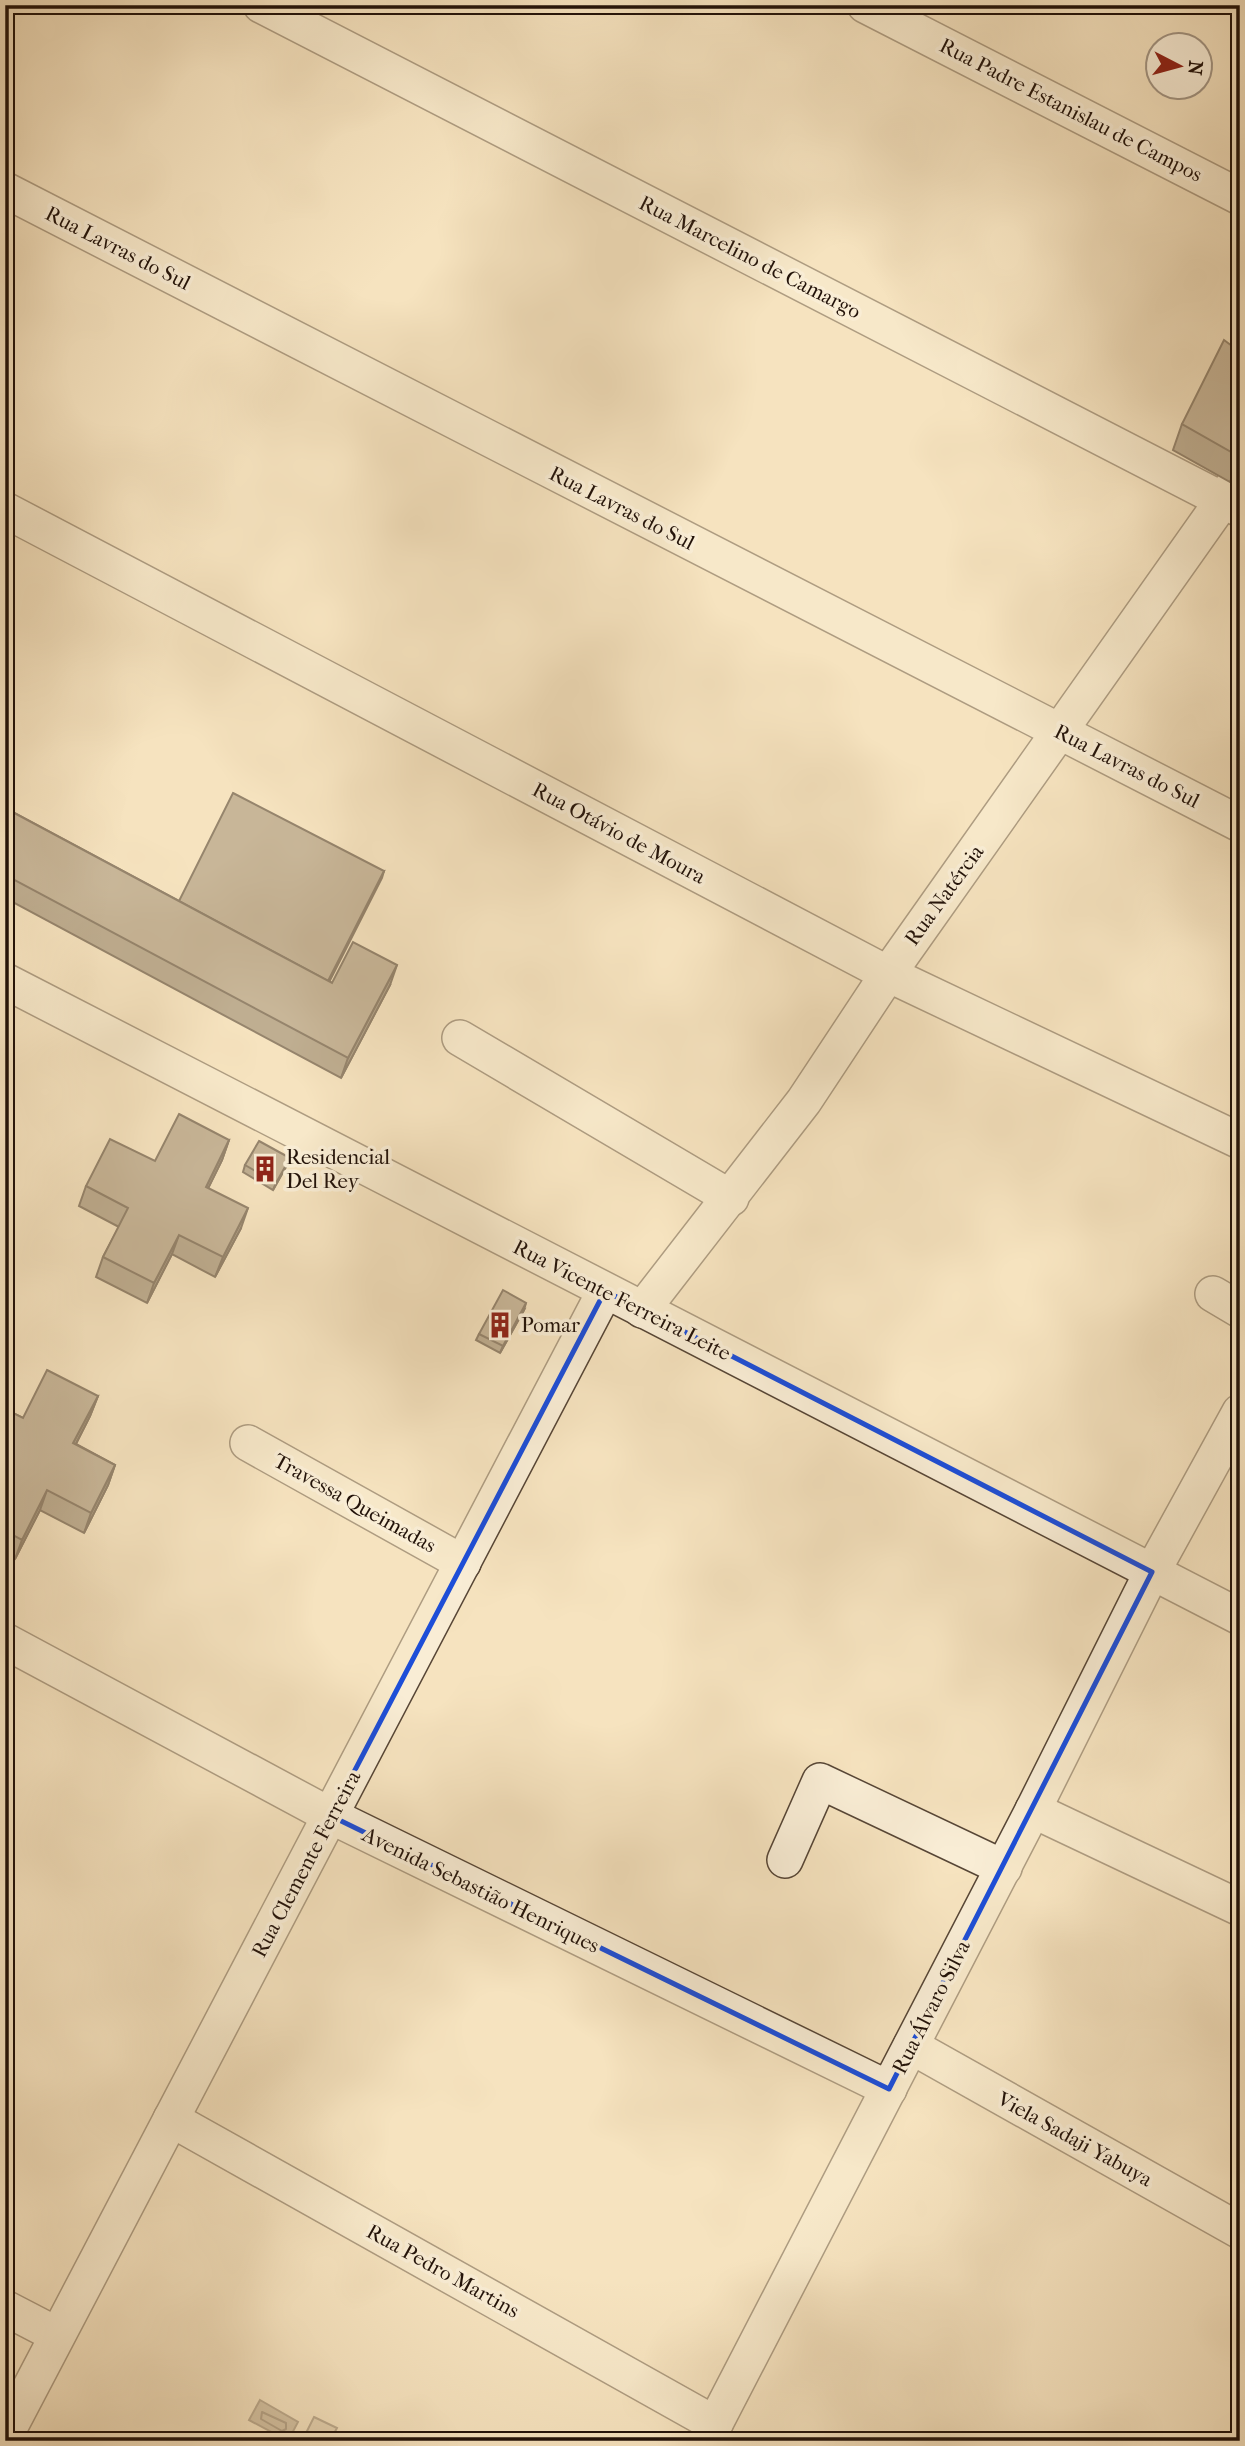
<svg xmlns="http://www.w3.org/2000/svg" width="1245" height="2446" font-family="'IM FELL French Canon',serif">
	<rect width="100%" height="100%" fill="#f6e3bf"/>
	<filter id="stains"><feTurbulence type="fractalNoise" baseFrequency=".00286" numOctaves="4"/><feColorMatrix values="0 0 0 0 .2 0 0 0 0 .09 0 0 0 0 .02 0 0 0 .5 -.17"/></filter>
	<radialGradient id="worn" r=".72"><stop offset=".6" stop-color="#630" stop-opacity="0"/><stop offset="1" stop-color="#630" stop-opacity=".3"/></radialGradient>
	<polygon fill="#d2bfa0" stroke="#7a6854" stroke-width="2" points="314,2417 337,2428 330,2441 302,2441"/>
	<polygon fill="#ae9c81" stroke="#766551" stroke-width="2" points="260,2400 298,2422 288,2441 249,2420"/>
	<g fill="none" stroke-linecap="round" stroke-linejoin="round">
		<polygon stroke="#685745" stroke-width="2" points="262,2412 286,2423 286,2429 282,2431 261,2419"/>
		<g stroke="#574636" stroke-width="38">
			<g id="street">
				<polyline points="261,5 1240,509"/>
				<polyline points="865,5 1240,197"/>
				<polyline points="5,190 1240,824"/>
				<polyline points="5,510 888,974 1240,1141"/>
				<polyline points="5,981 1240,1617"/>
				<polyline points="460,1038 731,1198"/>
				<polyline points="1213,1294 1240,1310"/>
				<polyline points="642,1310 804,1101 888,974 1240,476"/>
				<polyline points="248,1443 463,1563"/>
				<polyline points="5,1641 331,1816 889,2089"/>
				<polyline points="1033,1810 1240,1908"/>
				<polyline points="785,1860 820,1781 1004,1868"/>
				<polyline points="911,2046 1240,2231"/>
				<polyline points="171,2119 715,2424"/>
				<polyline points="5,2308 57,2335"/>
				<polyline points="5,2436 605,1291"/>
				<polyline points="706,2441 1033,1810 1152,1572 1240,1412"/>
			</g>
		</g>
		<use href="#street" stroke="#f9edd5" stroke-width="35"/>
	</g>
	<g fill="#7c6d59" stroke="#221209" stroke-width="2">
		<polygon points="1240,352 1240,469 1230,482 1173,450 1182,424"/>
		<polygon points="5,808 179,901 384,871 329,981 332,983 390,985 341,1078 5,898"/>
		<polygon points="229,1140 222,1160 208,1188 241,1228 215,1277 172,1254 147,1303 96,1277 103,1257 119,1227 79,1206 86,1186 155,1161"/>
		<polygon points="245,1165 287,1165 273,1190 243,1172"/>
		<polygon points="524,1310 500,1353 476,1340 479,1334"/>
		<polygon points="98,1396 90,1416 76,1444 115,1465 108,1485 84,1533 40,1510 15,1559 5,1554 5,1409 23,1418"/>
	</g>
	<g fill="#655949" stroke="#221209" stroke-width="2">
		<polygon points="1240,456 1240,469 1230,482"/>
		<polygon points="384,871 382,878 322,996 324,989"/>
		<polygon points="397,965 390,985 341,1078 348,1058"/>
		<polygon points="229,1140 222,1160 199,1207 206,1187"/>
		<polygon points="290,1158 287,1165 273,1190 276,1183"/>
		<polygon points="248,1208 241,1228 215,1277 223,1257"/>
		<polygon points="179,1235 172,1254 147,1303 154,1283"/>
		<polygon points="526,1303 524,1310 500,1353 503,1346"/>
		<polygon points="98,1396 90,1416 66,1463 73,1443"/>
		<polygon points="115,1465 108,1485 84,1533 91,1513"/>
		<polygon points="47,1490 40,1510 15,1559 22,1540"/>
	</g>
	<g fill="#907f68" stroke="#221209" stroke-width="2">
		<polygon points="1224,340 1240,352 1240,457 1182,424"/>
		<polygon points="233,793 384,871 328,981 179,901"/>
		<polygon points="5,808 332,983 353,942 397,965 348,1058 5,875"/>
		<polygon points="179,1114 229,1140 206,1187 248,1208 223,1257 179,1235 154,1283 103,1257 128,1208 86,1186 110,1139 155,1161"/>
		<polygon points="259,1141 290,1158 276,1183 245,1165"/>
		<polygon points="503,1290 526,1303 503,1346 479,1334"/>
		<polygon points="47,1370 98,1396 73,1443 115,1465 91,1513 47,1490 22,1540 5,1531 5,1409 23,1418"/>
	</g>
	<path d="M0 0H1245V2446H0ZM 605,1291 L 1152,1572 L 889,2089 L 331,1816 Z" fill="#f6e3bf" fill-opacity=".55" fill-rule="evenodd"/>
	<path fill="none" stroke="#1d4ed8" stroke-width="5" stroke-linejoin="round" d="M 605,1291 L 1152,1572 L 889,2089 L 331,1816 Z"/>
	<defs>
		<g id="building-bare" transform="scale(2.1)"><path d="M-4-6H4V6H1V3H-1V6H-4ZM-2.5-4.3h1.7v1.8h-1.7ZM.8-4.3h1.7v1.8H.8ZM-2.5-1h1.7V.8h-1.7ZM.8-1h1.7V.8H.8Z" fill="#8f2418" stroke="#f9edd5" stroke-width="2.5" paint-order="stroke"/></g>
	</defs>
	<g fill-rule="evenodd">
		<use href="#building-bare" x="265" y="1169"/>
		<use href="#building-bare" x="500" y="1325"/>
	</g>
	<g text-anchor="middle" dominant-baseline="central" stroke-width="7" stroke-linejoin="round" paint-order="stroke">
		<g font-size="21" fill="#221209" stroke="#f9edd5">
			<text transform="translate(1071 110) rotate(27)">Rua Padre Estanislau de Campos</text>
			<text transform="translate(118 248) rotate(27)">Rua Lavras do Sul</text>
			<text transform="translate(750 257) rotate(27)">Rua Marcelino de Camargo</text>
			<text transform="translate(622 508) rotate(27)">Rua Lavras do Sul</text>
			<text transform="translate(1127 766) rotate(27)">Rua Lavras do Sul</text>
			<text transform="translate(619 833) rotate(28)">Rua Otávio de Moura</text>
			<text transform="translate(944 895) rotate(-54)">Rua Natércia</text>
			<text transform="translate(622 1300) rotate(27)">Rua Vicente Ferreira Leite</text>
			<text transform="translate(355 1503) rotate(29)">Travessa Queimadas</text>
			<text transform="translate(306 1864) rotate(-62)">Rua Clemente Ferreira</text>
			<text transform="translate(481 1890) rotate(26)">Avenida Sebastião Henriques</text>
			<text transform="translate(931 2007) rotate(-63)">Rua Álvaro Silva</text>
			<text transform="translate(1075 2139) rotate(29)">Viela Sadaji Yabuya</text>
			<text transform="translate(443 2271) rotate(29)">Rua Pedro Martins</text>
		</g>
		<g font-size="21" fill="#221209" stroke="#f9edd5" text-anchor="start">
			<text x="286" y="1157">Residencial<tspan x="286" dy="24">Del Rey</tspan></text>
			<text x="521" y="1325">Pomar</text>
		</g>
	</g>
	<rect width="1245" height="2446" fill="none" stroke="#f6e3bf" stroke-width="28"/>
	<rect x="7" y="7" width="1231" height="2432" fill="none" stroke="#221209" stroke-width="3.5"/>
	<rect x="14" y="14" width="1217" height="2418" fill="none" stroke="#221209" stroke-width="2"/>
	<g transform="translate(1179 66) rotate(96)"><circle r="33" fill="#f9edd5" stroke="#a39583" stroke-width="2"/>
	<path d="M0-5L12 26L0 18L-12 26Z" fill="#8f2418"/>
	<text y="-10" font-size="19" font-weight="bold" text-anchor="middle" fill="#221209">N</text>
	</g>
	<rect width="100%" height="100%" filter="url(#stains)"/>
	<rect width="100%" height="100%" fill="url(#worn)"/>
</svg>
